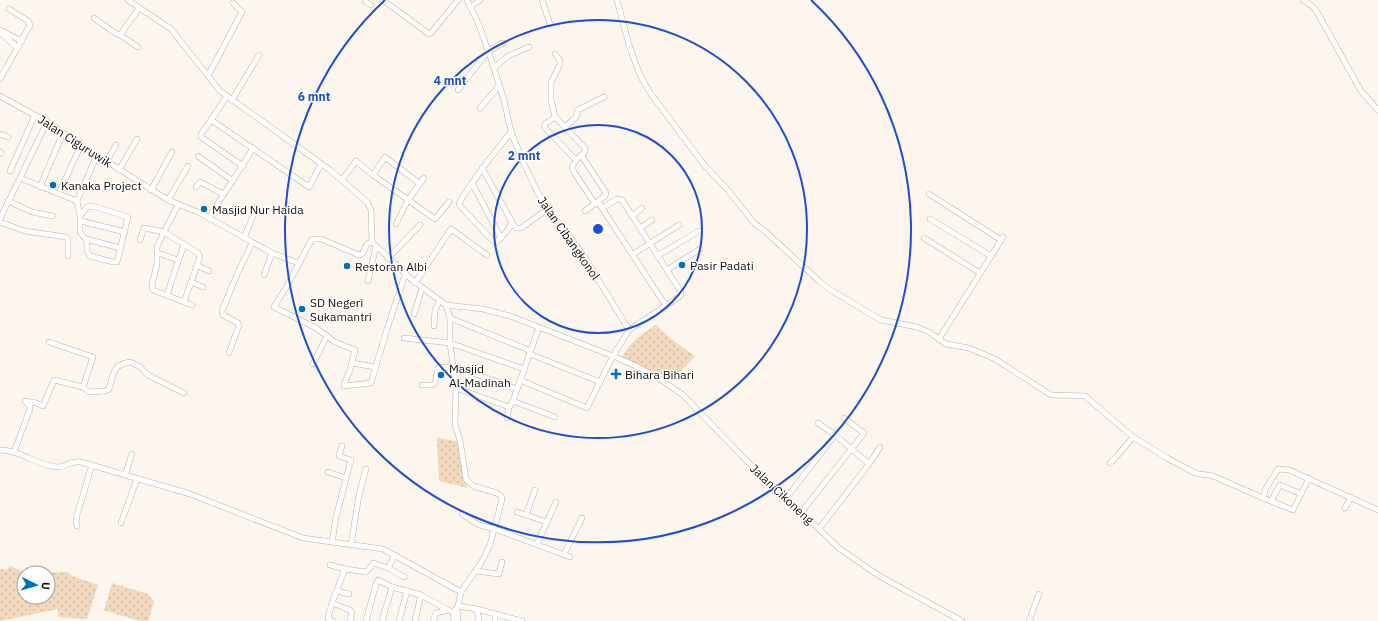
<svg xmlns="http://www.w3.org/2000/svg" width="1378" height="621" font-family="'IBM Plex Sans',sans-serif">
	<defs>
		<pattern id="grass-dots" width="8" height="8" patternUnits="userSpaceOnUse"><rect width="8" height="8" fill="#f2d8bd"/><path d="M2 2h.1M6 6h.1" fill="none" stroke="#ceb8a1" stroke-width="1.8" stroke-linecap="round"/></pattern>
	</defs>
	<rect width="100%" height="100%" fill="#fdf6ee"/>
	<g fill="url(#grass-dots)" fill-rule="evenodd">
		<path d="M 656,325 L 675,342 L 695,356 L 673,379 L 621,359 C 629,343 641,334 656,325 Z"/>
		<path d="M 437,438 L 457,441 C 462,457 461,473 468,488 L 439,481 Z"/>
		<path d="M 10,566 L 25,573 L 67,572 L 72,576 L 98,585 L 87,619 L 58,617 L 58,609 L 0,621 L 0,572 L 1,569 L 7,570 ZM 24,573 L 48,573 L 48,597 L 24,597 Z"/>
		<polygon points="112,583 148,594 154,602 148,621 139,621 104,610"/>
	</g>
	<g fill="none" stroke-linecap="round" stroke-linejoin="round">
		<g stroke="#bbb0a4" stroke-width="6">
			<g id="minor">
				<polyline points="128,0 171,29 220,91 330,170 367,202 371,210 372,242"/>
				<polyline points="365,0 366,2 371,5"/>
				<polyline points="383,0 429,34 431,33 458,0"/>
				<polyline points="467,0 479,25 491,59 504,100 511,132 524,164 538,193 548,209 582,253 629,330 613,356 587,408 520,380"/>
				<polyline points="542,0 550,24"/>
				<path d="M 617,0 L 630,48 L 638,70 L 642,79 L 651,94 L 705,166 L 727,189 L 754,223 L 766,232 L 819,281 L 829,289 L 881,320 L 917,327 L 929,332 L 946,344 L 969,348 L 995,359 L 1051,395 L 1085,396 L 1133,437 L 1167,458 L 1195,473 C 1201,475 1207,474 1213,476 L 1263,498 L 1266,488 L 1278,469 L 1289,470 L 1378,510"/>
				<polyline points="1303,0 1313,7 1317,12 1361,91 1378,110"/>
				<polyline points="470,7 480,0"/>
				<polyline points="94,18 115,33 120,35 139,8"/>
				<polyline points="0,30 22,41"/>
				<polyline points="2,34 18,48"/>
				<polyline points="120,35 138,47"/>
				<polyline points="555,54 560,61 560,64 551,83 551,99 555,117 585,148 585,152 576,160 572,167 574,172 595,204"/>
				<polyline points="494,68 508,56 529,47"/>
				<polyline points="208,76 242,12 233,3"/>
				<polyline points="0,79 30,25 28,21 9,9"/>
				<polyline points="458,90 488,51 503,43"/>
				<polyline points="0,96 47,122 81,145 168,200 200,213 272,253 298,263"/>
				<polyline points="227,96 211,120 217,124 309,187 321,164"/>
				<polyline points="232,100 259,55"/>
				<polyline points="480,108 499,86"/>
				<polyline points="555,117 545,124 544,127 576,160"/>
				<polyline points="211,120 201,134 201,137 243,166"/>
				<polyline points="565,127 576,117 578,110 604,97"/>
				<polyline points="0,134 8,137"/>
				<polyline points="0,152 1,153"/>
				<polyline points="581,155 606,193 605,196 585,211"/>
				<polyline points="198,156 233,181"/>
				<polyline points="107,161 116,145"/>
				<path d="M 482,168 L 512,222 C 510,230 502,237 496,242 L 493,241 L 461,207 L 459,204 C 462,196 468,189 473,182 C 484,165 498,148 511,132"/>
				<polyline points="119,170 137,139"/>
				<polyline points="10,171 35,115"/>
				<polyline points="373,175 385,157 420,184"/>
				<polyline points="20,178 77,201"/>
				<polyline points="342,180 356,161 373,175 435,219 449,202"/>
				<polyline points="472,183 501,238"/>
				<polyline points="40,187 63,133"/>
				<polyline points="196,187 200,182 223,194"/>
				<polyline points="151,190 172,152"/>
				<polyline points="59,193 81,145"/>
				<polyline points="929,194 1001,240"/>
				<polyline points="168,200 188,166"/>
				<polyline points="8,201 32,212 53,216"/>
				<polyline points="598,202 666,306"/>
				<polyline points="602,208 617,199 622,200 681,292 681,295 679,297 629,330"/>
				<polyline points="80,216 87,207 92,206 128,217 117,262 113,262 90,256 87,251 87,241 80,232 80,216 77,201 97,155"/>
				<polyline points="632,216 642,208"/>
				<path d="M 209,218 C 223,194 239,172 253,148"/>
				<polyline points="0,219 47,122"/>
				<polyline points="930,219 991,256"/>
				<polyline points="81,221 125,232"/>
				<polyline points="0,222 25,231 66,237 68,239 68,256"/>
				<polyline points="396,224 408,200 424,178"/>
				<polyline points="512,224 516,228 521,228 548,209"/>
				<polyline points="640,228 652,220"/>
				<polyline points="244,238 254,214"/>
				<polyline points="924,238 980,273"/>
				<polyline points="86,239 120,248"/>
				<polyline points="140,240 144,228 164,232 157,247 157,264 152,285 153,290 184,302 200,257 198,253 164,232 178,205"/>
				<polyline points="158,253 178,260"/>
				<polyline points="633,254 679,225"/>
				<polyline points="657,256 699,231"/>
				<polyline points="388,258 420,225"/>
				<polyline points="197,265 209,271"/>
				<polyline points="667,270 700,249"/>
				<polyline points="264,275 272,253"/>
				<polyline points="405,275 387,329 371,383 344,386 344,384 349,373 355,350 335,342 316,328 274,307 287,286 312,239 321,239 359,255 363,253 367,244 372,242 411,279 446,305 483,309 510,316 613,356 636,366 660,379 683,395 746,460 840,549 881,577 962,621"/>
				<polyline points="368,281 376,246"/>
				<polyline points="191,282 203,287"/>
				<polyline points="415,283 451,229 487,255"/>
				<polyline points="167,296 174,273 184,245"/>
				<polyline points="184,302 192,305"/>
				<polyline points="446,305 450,318 450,343 456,388 455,424 460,440 466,479 473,486 497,493 501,496 502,499 490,545 481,563 461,592 458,606 453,612 454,621"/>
				<polyline points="414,314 422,288"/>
				<polyline points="450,318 531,351"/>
				<polyline points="434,326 435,310 440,300"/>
				<polyline points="404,338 450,343 524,369"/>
				<polyline points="939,339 1003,237"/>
				<polyline points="49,342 93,357 83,387"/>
				<polyline points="229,353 239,325 238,323 223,315 222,311 238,272 252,243"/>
				<polyline points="530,354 600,382"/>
				<polyline points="352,363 375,367"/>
				<polyline points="313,364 327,336"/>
				<polyline points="453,366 517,389"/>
				<path d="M 422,385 L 433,385 C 438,381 435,372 439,367 L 454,368"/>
				<polyline points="456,388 509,407"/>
				<polyline points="513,401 555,417"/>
				<polyline points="507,418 509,407 513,401 539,327"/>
				<polyline points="818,423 835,435 869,464"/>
				<path d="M 0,450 C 21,450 37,466 57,467 C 66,468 68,460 81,462 L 190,494 L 303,538 L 383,549 L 461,592"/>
				<polyline points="14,452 30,409 30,406 25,401 36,403 43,406 54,380 83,387 89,392 105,391 109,389 113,374 117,367 125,363 130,362 139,366 148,375 184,393"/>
				<polyline points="1110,463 1117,456 1133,437"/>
				<polyline points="328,472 346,478"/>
				<polyline points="125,475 132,454"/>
				<polyline points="784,496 791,492 835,435"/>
				<polyline points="1263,498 1293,510 1309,478"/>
				<polyline points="1271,501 1280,485 1301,494"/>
				<polyline points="1345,508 1351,497"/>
				<polyline points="517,512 547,522"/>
				<polyline points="802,512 807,505 864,433 844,418"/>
				<polyline points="462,514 479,525 495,529 570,557"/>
				<polyline points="526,515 535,490"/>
				<polyline points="121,523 137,479"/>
				<polyline points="77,526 76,523 77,515 92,465"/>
				<polyline points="819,529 869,464 880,447"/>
				<polyline points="332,542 336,517 351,460 339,456 342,446"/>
				<polyline points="537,544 556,502"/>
				<polyline points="351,545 359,495 366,469"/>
				<polyline points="564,554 582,518"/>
				<polyline points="330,565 345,569"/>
				<polyline points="388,568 404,577"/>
				<polyline points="476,571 499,574 502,562"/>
				<polyline points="337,591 349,594"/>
				<polyline points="332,603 328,617 329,620 333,621"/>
				<polyline points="458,606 477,609 522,621"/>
				<polyline points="477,609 479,621"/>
				<polyline points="457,610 458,621"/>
				<polyline points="495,614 495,621"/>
				<polyline points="350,621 352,613 350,610 332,603 345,569 366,572 374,563 388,568 395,555"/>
				<polyline points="366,621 376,584 378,580 392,587 421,595 448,610 457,613"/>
				<polyline points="382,621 392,587"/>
				<polyline points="399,621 407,591"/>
				<polyline points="415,621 421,595"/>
				<polyline points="433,621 436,613 448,610"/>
				<polyline points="1029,621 1039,594"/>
			</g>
		</g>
		<use href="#minor" stroke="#fff" stroke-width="5"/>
	</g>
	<g fill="none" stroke="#1d4ed8" stroke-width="2">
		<circle cx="598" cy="229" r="104"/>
		<circle cx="598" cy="229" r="209"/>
		<path d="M811 0A313 313 0 1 1 385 0"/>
	</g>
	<g fill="#0070bb" stroke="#fff" stroke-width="1.5">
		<circle cx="53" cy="185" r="4"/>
		<circle cx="204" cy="209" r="4"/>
		<circle cx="682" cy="265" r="4"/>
		<circle cx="347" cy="266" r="4"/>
		<circle cx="302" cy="309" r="4"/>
		<path d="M614 368h4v4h4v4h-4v4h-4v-4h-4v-4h4z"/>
		<circle cx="441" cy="375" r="4"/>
	</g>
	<g text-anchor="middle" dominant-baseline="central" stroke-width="3" stroke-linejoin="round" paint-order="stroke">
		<g font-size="12" fill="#120e0a" stroke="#fff">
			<text transform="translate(75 141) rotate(33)">Jalan Ciguruwik</text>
			<text transform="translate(569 238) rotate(55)">Jalan Cibangkonol</text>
			<text transform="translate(782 494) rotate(43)">Jalan Cikoneng</text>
		</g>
		<g font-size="12" fill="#120e0a" stroke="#fff" text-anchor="start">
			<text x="61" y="185">Kanaka Project</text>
			<text x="212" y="209">Masjid Nur Haida</text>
			<text x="690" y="265">Pasir Padati</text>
			<text x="355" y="266">Restoran Albi</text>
			<text x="310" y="302">SD Negeri<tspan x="310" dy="14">Sukamantri</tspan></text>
			<text x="449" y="368">Masjid<tspan x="449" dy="14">Al-Madinah</tspan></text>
			<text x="625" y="374">Bihara Bihari</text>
		</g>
	</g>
	<circle cx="598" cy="229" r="6" fill="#1d4ed8" stroke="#fff" stroke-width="2"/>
	<g font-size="12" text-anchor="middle" font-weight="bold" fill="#1d4ed8" stroke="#fff" stroke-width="3" stroke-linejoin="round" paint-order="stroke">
		<text x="450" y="85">4 mnt</text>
		<text x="314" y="101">6 mnt</text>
		<text x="524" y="160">2 mnt</text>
	</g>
	<g transform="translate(36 585) rotate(95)"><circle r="19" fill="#ffffff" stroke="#a09f9d"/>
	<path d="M0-3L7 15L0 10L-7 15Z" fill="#0070bb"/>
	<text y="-6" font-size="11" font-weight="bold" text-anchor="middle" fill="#120e0a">U</text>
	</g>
</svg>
